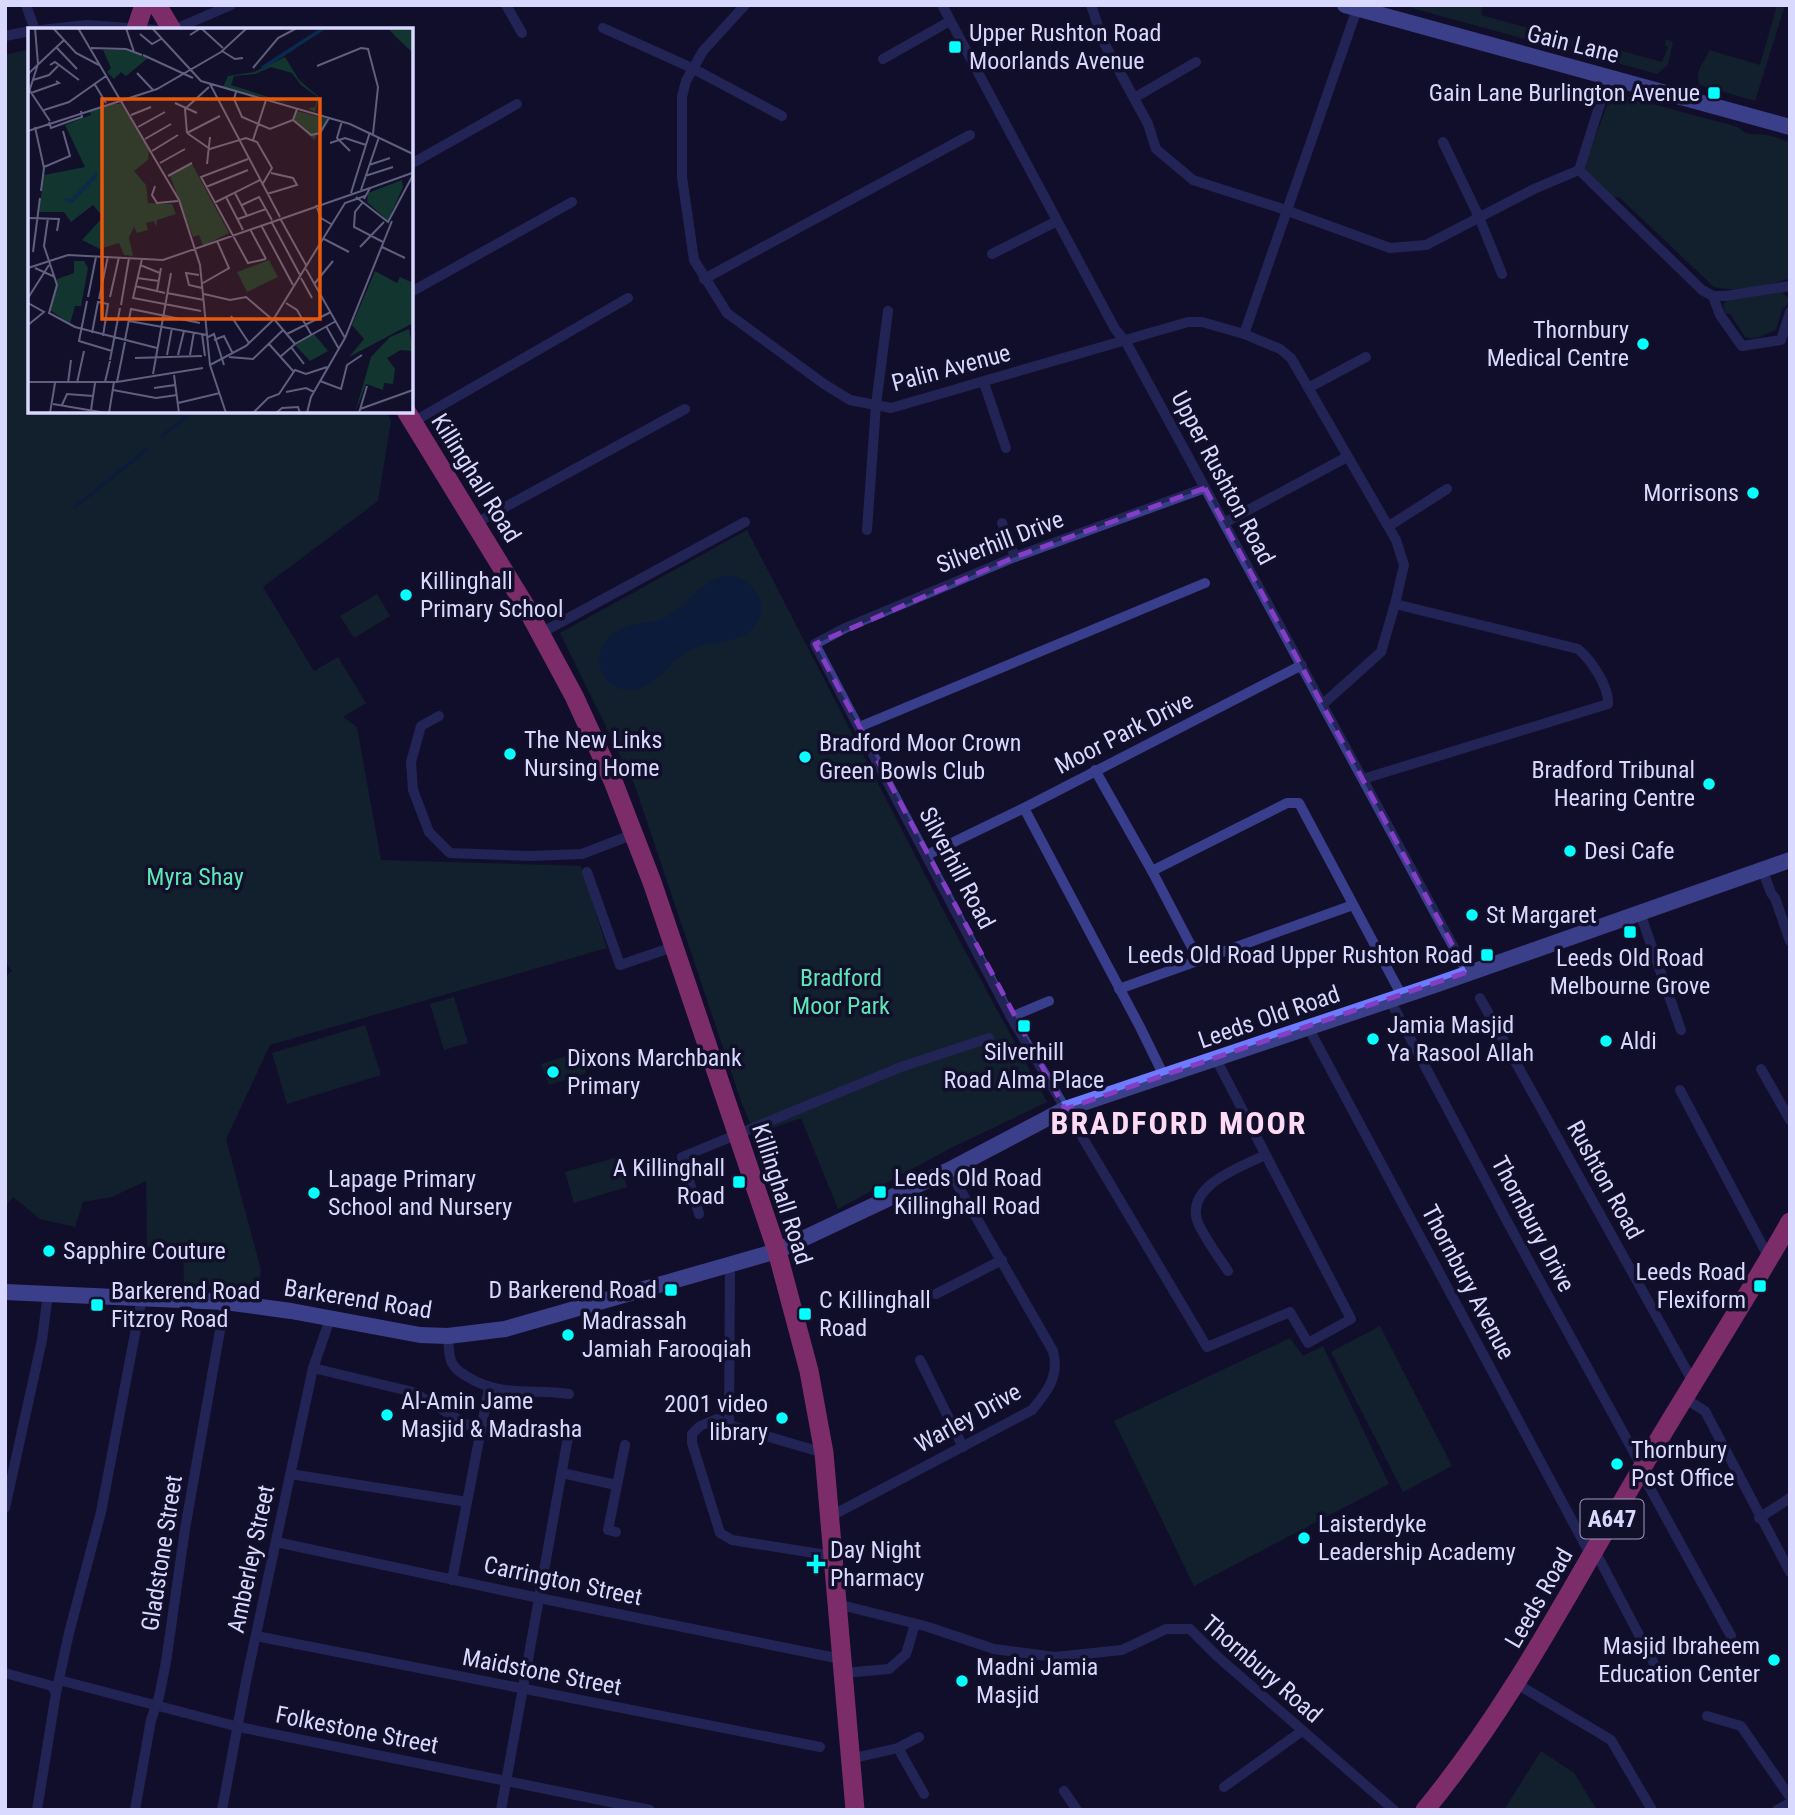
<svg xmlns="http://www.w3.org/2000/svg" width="1795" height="1815" font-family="'Roboto Condensed',sans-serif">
	<rect width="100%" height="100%" fill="#110f2a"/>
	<g fill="#123530">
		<polygon points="1401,5 1483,5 1481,15 1581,42 1580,46 1573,46 1521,38"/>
		<path d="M 1777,5 L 1785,5 L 1755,101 L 1700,85 C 1693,70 1705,64 1709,50 L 1760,65 Z"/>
		<polygon points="1666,39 1673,42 1668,65 1657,74 1610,61 1588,48 1590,42 1662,62 1668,47 1665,45"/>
		<polygon points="30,49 30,411 386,411 391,421 378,501 263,587 314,671 338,657 366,703 343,717 357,727 381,860 581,866 607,948 270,1045 226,1139 261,1270 258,1291 184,1283 183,1248 147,1247 146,1181 112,1197 83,1202 75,1227 40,1219 13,1197 5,1206 5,977 12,971 5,961 5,55"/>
		<path d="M 1612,93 L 1738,127 C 1748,137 1754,133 1766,135 C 1774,136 1782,140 1790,142 L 1790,275 L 1788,279 C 1763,287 1740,293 1714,287 L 1619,197 L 1614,198 L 1588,174 L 1584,166 Z"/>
		<path d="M 1782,292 L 1789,299 L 1787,305 L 1782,309 L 1776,330 C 1765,334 1757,341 1745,337 L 1730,314 L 1725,313 L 1723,304 L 1728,300 Z"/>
		<polygon points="747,530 949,921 1047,1102 949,1149 838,1209 801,1118 755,1134 742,1104 635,786 560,633"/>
		<polygon points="377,594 390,616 354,638 340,616"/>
		<polygon points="454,997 468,1043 444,1050 430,1004"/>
		<polygon points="365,1025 381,1075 287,1104 272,1053"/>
		<polygon points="579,1052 586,1073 549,1085 541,1064"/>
		<polygon points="618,1157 627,1187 574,1203 565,1172"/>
		<polygon points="1380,1326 1452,1466 1403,1492 1331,1352"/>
		<polygon points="1290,1338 1303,1356 1323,1346 1389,1484 1194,1586 1114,1421"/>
		<polygon points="1541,1751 1574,1773 1597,1810 1504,1810"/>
	</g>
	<path fill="#0a2a4e" d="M 728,575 C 754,578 773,607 752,629 C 734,646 707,640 687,652 C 669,662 658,685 636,689 C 594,698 575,629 648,622 C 683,619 695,580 728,575 Z"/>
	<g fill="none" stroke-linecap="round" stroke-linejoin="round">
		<g stroke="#0a2a4e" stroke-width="3.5">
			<polyline points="162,436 193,411"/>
			<polyline points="75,507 147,449"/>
		</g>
		<g stroke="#383e8b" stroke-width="10">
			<polyline points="26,5 35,30"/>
			<polyline points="506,5 522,33"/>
			<polyline points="745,5 703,51 686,81 682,97 682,177 694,260 727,313 824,384 850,400 891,408 1188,322 1202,322 1244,334 1280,349 1291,358 1396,540 1404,565 1395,604 1381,652 1323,704"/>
			<polyline points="942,5 1115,329 1126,342 1467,972"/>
			<polyline points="1091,5 1103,41 1148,124 1156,149 1193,180 1277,207 1390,248 1426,245 1534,189 1579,170 1609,76"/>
			<polyline points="603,28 692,68 782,116"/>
			<polyline points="41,30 87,25 157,30"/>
			<polyline points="173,30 231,5"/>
			<polyline points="5,36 30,31"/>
			<polyline points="883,59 950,21"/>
			<polyline points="1134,98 1196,62"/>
			<polyline points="1443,142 1479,217 1502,274"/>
			<polyline points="411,164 517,104"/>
			<polyline points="1579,170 1702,290 1713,296 1725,296 1790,286"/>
			<polyline points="992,254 1057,221"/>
			<polyline points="704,279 970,135"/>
			<polyline points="411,292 572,202"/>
			<polyline points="1713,296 1720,315 1742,346 1781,340 1790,312"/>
			<polyline points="1244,334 1357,9"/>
			<polyline points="984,383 1006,448"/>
			<polyline points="1310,387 1366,357"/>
			<polyline points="413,422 628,298"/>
			<polyline points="1205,488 1015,557 845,628 815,644 1011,1017 1207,1347 1290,1312 1308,1343 1351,1319 1216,1059"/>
			<polyline points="476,523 685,409"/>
			<polyline points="1002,523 1015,557"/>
			<polyline points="1224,523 1347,457"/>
			<polyline points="1389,526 1447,489"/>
			<polyline points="867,530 876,405 888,311"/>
			<polyline points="541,633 745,522"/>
			<polyline points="439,716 421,726 411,762 413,790 429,832 450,853 530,856 582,854 634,834"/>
			<polyline points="859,727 1205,583"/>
			<polyline points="1095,770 1152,871 1199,961"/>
			<path d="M 1363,779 L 1608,704 C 1609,686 1591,660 1578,649 L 1395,604"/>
			<polyline points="1024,808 1140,1027 1164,1076"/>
			<polyline points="927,855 1024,808 1302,665"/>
			<polyline points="1762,869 1771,893 1775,898 1790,941"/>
			<polyline points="1152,871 1287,803 1299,803 1402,996"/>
			<polyline points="587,872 620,965 673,947"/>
			<polyline points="1640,913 1681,1030"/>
			<polyline points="1119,989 1353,905"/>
			<polyline points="1480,998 1693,1382"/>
			<polyline points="1390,1000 1508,1223 1642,1467"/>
			<polyline points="1011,1017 1049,1001"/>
			<polyline points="1308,1027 1591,1556"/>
			<polyline points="1761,1069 1790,1120"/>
			<polyline points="1680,1090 1769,1258"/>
			<polyline points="699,1214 682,1157 901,1067 989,1038"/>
			<path d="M 1228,1271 C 1220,1259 1201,1233 1197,1220 C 1187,1185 1241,1167 1265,1155"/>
			<polyline points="936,1294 1002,1260"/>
			<path d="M 448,1336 C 449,1345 448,1355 452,1363 C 456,1370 461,1373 468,1377 C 500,1397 533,1389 569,1394"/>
			<polyline points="920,1360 963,1447"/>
			<polyline points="313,1368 413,1392 466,1424 481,1431"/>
			<polyline points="1684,1398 1705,1411 1790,1572"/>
			<polyline points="729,1425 730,1265"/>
			<polyline points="824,1453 729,1425 717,1419 700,1426 692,1434 692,1443 720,1533 732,1540 833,1556"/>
			<polyline points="1640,1470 1731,1636"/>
			<polyline points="562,1473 616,1485"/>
			<polyline points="290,1474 467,1502"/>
			<polyline points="5,1508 42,1340 48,1294"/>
			<path d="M 831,1516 L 1032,1410 C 1047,1392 1060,1376 1053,1351 L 949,1170"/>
			<polyline points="1759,1518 1790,1498"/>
			<polyline points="616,1532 608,1530 625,1445"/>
			<polyline points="276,1542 539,1598 841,1659"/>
			<polyline points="1595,1551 1659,1673"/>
			<polyline points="452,1580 489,1388"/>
			<polyline points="837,1604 925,1626 994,1649 1055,1657 1122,1650 1166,1629 1190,1629 1218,1657 1394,1810"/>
			<polyline points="256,1636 820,1747"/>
			<polyline points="5,1673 52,1686 56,1693 37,1810"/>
			<polyline points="843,1673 889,1669 906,1654 915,1624"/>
			<polyline points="59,1680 239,1727 650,1810"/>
			<polyline points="1517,1684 1611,1740 1652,1810"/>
			<polyline points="56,1693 69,1633 101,1512 142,1297"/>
			<polyline points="1707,1716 1741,1726 1790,1797"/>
			<polyline points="898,1748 924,1794"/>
			<polyline points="850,1759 898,1748 919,1737"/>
			<polyline points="1224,1787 1302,1731"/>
			<polyline points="1064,1791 1077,1810"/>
			<polyline points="135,1810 151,1720 159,1697 166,1662 185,1529 225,1302"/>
			<polyline points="222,1810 246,1681 313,1368 330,1319"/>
			<polyline points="501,1810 568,1437"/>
			<polyline points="1777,1810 1790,1803"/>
		</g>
		<g stroke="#6f7bff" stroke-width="16">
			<polyline points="1345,5 1790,127"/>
			<polyline points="5,1292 225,1302 291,1311 420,1335 448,1336 505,1329 777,1251 949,1170 1065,1109 1435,985 1790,860"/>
		</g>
		<g stroke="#ff53b7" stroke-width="19">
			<polyline points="157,5 172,30"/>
			<polyline points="136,29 144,5"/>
			<polyline points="406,411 526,607 574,696 613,781 652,882 777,1251 809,1371 824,1453 855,1810"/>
			<path d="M 1425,1810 C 1510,1707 1571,1588 1639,1473 C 1688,1389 1742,1307 1790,1222"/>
		</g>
	</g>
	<path d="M0 0H1795V1815H0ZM 1205,488 L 1467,972 L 1065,1109 L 815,644 L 1015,557 Z" fill="#110f2a" fill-opacity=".55" fill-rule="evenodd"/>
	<path fill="none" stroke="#843dc5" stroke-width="5" stroke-dasharray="14 9" stroke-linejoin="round" d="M 1205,488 L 1467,972 L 1065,1109 L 815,644 L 1015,557 Z"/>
	<g fill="#04fffe" stroke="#110f2a" stroke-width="2.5">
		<rect x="948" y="40" width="14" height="14" rx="3.5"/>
		<rect x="1707" y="86" width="14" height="14" rx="3.5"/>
		<circle cx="1643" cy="344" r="7"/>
		<circle cx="1753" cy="493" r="7"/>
		<circle cx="406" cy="595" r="7"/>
		<circle cx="510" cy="754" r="7"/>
		<circle cx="805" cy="757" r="7"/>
		<circle cx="1709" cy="784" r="7"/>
		<circle cx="1570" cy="851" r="7"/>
		<circle cx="1472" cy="915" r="7"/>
		<rect x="1623" y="925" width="14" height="14" rx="3.5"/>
		<rect x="1480" y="948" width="14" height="14" rx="3.5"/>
		<rect x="1017" y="1019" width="14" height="14" rx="3.5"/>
		<circle cx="1373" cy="1039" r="7"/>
		<circle cx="1606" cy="1041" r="7"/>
		<circle cx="553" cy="1072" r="7"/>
		<rect x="732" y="1175" width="14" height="14" rx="3.5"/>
		<rect x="873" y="1185" width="14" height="14" rx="3.5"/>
		<circle cx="314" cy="1193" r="7"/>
		<circle cx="49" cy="1251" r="7"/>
		<rect x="1753" y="1279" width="14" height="14" rx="3.5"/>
		<rect x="664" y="1283" width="14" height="14" rx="3.5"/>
		<rect x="90" y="1298" width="14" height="14" rx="3.5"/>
		<rect x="798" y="1307" width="14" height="14" rx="3.5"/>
		<circle cx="568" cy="1335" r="7"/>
		<circle cx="387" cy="1415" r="7"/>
		<circle cx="782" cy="1418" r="7"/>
		<circle cx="1617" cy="1464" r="7"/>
		<circle cx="1304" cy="1538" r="7"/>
		<path d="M812.5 1553.5h7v7h7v7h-7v7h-7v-7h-7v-7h7z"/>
		<circle cx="1774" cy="1660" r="7"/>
		<circle cx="962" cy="1681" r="7"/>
	</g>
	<g text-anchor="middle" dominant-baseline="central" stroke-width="7" stroke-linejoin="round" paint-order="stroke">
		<rect fill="#110f2a" stroke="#9d9cbf" stroke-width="2" x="1580.5" y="1499.5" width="63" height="39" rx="5"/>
		<g font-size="23" font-weight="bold" fill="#d9d8ff">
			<text x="1612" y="1519">A647</text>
		</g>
		<g font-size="24" fill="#d9d8ff" stroke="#110f2a" text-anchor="start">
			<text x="969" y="33">Upper Rushton Road<tspan x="969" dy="28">Moorlands Avenue</tspan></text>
			<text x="1700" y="93" text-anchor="end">Gain Lane Burlington Avenue</text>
			<text x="1629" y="330" text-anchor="end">Thornbury<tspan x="1629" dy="28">Medical Centre</tspan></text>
			<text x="1739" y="493" text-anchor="end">Morrisons</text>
			<text x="420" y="581">Killinghall<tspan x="420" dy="28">Primary School</tspan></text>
			<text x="524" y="740">The New Links<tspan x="524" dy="28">Nursing Home</tspan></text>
			<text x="819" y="743">Bradford Moor Crown<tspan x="819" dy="28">Green Bowls Club</tspan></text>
			<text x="1695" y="770" text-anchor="end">Bradford Tribunal<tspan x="1695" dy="28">Hearing Centre</tspan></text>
			<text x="1584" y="851">Desi Cafe</text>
			<text x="1486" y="915">St Margaret</text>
			<text x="1473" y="955" text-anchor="end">Leeds Old Road Upper Rushton Road</text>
			<text x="1630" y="958" text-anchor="middle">Leeds Old Road<tspan x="1630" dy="28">Melbourne Grove</tspan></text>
			<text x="1387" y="1025">Jamia Masjid<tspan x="1387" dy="28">Ya Rasool Allah</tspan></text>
			<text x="1620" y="1041">Aldi</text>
			<text x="1024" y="1052" text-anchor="middle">Silverhill<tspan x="1024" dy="28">Road Alma Place</tspan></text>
			<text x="567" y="1058">Dixons Marchbank<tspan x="567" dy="28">Primary</tspan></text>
			<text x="725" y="1168" text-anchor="end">A Killinghall<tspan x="725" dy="28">Road</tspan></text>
			<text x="894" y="1178">Leeds Old Road<tspan x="894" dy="28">Killinghall Road</tspan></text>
			<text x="328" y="1179">Lapage Primary<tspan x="328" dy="28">School and Nursery</tspan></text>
			<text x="63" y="1251">Sapphire Couture</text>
			<text x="1746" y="1272" text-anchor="end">Leeds Road<tspan x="1746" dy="28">Flexiform</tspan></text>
			<text x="657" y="1290" text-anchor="end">D Barkerend Road</text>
			<text x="111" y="1291">Barkerend Road<tspan x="111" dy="28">Fitzroy Road</tspan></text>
			<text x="819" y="1300">C Killinghall<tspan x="819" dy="28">Road</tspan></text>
			<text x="582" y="1321">Madrassah<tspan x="582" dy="28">Jamiah Farooqiah</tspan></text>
			<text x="401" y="1401">Al-Amin Jame<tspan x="401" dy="28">Masjid &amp; Madrasha</tspan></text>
			<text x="768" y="1404" text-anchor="end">2001 video<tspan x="768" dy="28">library</tspan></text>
			<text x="1631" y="1450">Thornbury<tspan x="1631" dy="28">Post Office</tspan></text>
			<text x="1318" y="1524">Laisterdyke<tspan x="1318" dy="28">Leadership Academy</tspan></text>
			<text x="830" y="1550">Day Night<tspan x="830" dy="28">Pharmacy</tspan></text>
			<text x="1760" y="1646" text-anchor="end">Masjid Ibraheem<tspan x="1760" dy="28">Education Center</tspan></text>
			<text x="976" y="1667">Madni Jamia<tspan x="976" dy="28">Masjid</tspan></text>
		</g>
		<g font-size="24" fill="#d9d8ff" stroke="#110f2a">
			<text transform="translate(1573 44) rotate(14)">Gain Lane</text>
			<text transform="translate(951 368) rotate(-15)">Palin Avenue</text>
			<text transform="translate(476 478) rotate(58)">Killinghall Road</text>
			<text transform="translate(1223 478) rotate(62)">Upper Rushton Road</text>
			<text transform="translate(1000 542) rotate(-21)">Silverhill Drive</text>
			<text transform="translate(1124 733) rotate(-27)">Moor Park Drive</text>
			<text transform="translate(957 868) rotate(62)">Silverhill Road</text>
			<text transform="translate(1269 1017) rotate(-19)">Leeds Old Road</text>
			<text transform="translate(1605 1180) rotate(61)">Rushton Road</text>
			<text transform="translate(782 1194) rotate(72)">Killinghall Road</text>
			<text transform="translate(1533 1224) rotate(62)">Thornbury Drive</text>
			<text transform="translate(1468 1282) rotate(62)">Thornbury Avenue</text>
			<text transform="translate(358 1299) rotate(9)">Barkerend Road</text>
			<text transform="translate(968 1418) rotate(-29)">Warley Drive</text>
			<text transform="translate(162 1553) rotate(-81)">Gladstone Street</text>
			<text transform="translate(251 1559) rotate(-78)">Amberley Street</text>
			<text transform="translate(563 1581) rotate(12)">Carrington Street</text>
			<text transform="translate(1539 1598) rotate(-60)">Leeds Road</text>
			<text transform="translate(1262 1669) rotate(41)">Thornbury Road</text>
			<text transform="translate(542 1672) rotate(11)">Maidstone Street</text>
			<text transform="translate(357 1730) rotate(11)">Folkestone Street</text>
		</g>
		<g font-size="24" fill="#5ee6b6" stroke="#110f2a">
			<text x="195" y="877">Myra Shay</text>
			<text x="841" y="978">Bradford<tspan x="841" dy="28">Moor Park</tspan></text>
		</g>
		<g font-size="32" font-weight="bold" letter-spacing="2" fill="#ffdaf5" stroke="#110f2a">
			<text x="1179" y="1123">BRADFORD MOOR</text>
		</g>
	</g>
	<g transform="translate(28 28)">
		<rect width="385" height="385" fill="#110f2a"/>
		<path d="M 360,0 L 385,0 L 385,25 L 366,7 ZM 75,22 L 98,22 L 120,30 L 98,48 L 93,44 L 86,51 L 79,44 L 83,40 ZM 257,29 L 271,52 L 291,69 L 287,84 L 280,80 L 287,79 L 290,69 L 273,57 L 264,45 L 243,39 L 227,46 L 206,48 L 203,57 L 265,77 L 195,59 L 200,48 L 226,44 ZM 85,76 L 93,76 L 121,122 L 120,132 L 106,143 L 118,157 L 120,175 L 144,176 L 148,186 L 129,192 L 128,199 L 126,193 L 118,195 L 120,202 L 109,205 L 106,199 L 101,209 L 105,228 L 96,227 L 91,215 L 72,221 L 54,212 L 75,189 L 65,177 L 43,194 L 36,184 L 11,184 L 16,147 L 57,139 L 37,97 L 63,87 L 61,82 ZM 269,83 L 300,91 L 286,112 L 266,92 ZM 164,136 L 201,205 L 175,218 L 171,207 L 165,209 L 142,148 ZM 374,152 L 375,159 L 360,193 L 339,174 L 340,165 ZM 241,232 L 250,249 L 219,264 L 209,244 ZM 46,233 L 56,233 L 60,240 L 53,278 L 47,278 L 42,296 L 22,282 L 29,251 L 46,245 ZM 347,243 L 369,255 L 372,249 L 385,255 L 385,295 L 321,329 L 336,311 L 324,297 ZM 381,301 L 385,323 L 373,322 L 359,330 L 367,341 L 365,356 L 356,355 L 355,362 L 338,356 L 327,385 L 343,329 L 362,309 ZM 286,306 L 300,323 L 282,333 L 267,317 Z" fill="#123530"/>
		<path fill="none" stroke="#0a2a4e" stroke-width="3.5" d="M 234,40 L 296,0M 37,172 L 44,173 L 69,146"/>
		<path fill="none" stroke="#615f7f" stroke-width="2" d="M 25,0 L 48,25 L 71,37M 50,0 L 151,172 L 172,237 L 182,337 L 198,385M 98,0 L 106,24M 124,0 L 173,53 L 322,96 L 385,126M 112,6 L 124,16 L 133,11M 162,7 L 173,0 L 195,20M 29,20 L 49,41M 63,20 L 98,21 L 114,27M 194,23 L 207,31 L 215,30M 115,27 L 165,50M 22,37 L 27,34 L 51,52M 289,38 L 333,20 L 340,21 L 350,59 L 345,106M 225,40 L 250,10 L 269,0M 109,45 L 125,62M 0,46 L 36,12M 5,52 L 21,47 L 30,38M 66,55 L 78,75M 182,56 L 252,189M 2,63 L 22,93M 208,64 L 206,71 L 214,89 L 242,101 L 265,92 L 269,81M 3,65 L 31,55 L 28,53M 0,67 L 10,36 L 7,0M 147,75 L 169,85M 16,82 L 41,74 L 78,48M 103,87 L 123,79M 265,92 L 283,107 L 292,105 L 301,90M 314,93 L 309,110 L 322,123M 21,94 L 23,100 L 42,93 L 54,89 L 53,83M 7,99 L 16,140 L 13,163M 110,99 L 137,84M 0,103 L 129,61 L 193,24 L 219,0M 159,105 L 182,121 L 218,110 L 229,114 L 244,140 L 234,157M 159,105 L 157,81 L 181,59M 159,105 L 192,88M 117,111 L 143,96M 225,112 L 238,72M 302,115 L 317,110 L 338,117M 124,123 L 150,107M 220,131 L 173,149 L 220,235 L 238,231M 132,135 L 157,121M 179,136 L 182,109M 341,137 L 362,130M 16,139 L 42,128 L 35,103M 140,148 L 164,135M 337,148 L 365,139M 127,158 L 124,167 L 129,175 L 150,173M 178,159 L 220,142M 333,162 L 351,109M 207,165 L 219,188M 323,165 L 342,104M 239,166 L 269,157 L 265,150 L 243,145M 198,169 L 215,202M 328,169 L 360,194 L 385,147M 336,171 L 342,160 L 384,145M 335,174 L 327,184 L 326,199 L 355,214M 186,175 L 232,152M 214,177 L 231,169 L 244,192M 288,177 L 293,190 L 303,196M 0,190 L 31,191 L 29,203M 20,190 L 16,218 L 29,257 L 21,285 L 47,299 L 129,320M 210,191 L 238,181M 253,192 L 278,237M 243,193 L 272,247M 233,197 L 265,257M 222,201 L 238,231M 296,211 L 321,224M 332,219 L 356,194M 354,219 L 377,230M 5,224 L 12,170M 114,231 L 105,270 L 173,283M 112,237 L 132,245M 0,240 L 40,227 L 135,232 L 342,160M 7,240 L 27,249M 278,241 L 317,310M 171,247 L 158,245 L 161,257 L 174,260M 109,250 L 131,253M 273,250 L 284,270M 175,255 L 201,240 L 189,213M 287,255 L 305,233M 107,258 L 137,265M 129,263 L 133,240M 139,265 L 176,272M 176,266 L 202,272 L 218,269 L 245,292M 60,269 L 68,229M 82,269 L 91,229M 0,270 L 21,237M 71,271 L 80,228M 59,273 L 51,313 L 84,323M 0,275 L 16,284 L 0,297M 258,275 L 269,282 L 283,306M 93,277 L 101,230M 203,288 L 221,315M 246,291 L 267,316M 101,293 L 179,307M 298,298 L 311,321M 64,305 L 70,274 L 80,276 L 75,308M 174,306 L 177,328M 259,306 L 303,284M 180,309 L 186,306 L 196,337M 97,312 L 103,281 L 172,295M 186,312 L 196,308 L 205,326M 241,316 L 266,344M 263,319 L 276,336M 139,327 L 144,300M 150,327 L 156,303M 162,327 L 166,304M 201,329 L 225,331 L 255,302M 252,329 L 267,316 L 308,293M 107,330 L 174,328M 82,332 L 92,280M 182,337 L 218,318 L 245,292 L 317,175 L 337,168M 125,346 L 143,245M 146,347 L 151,385M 292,353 L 313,361 L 319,337 L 334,327M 0,354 L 89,354 L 175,340M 77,354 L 82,333M 89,354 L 97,314M 40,355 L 43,332M 49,355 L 56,323M 126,360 L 147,357M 85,362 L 128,370 L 149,367M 258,364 L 278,360 L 286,364M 150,375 L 192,365M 25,376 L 78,385M 34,377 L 39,366 L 65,368M 332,381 L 385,362M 63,382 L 67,355M 22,385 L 27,355M 81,385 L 86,354M 225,385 L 240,370 L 251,366 L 267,342 L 278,346 L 299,339M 248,385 L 254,380 L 270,379 L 272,385M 279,385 L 283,369 L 317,310 L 364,193M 331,385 L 339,358"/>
		<path fill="#e8590c" fill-opacity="0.15" stroke="#e8590c" stroke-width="3.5" d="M 74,71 L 292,71 L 292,291 L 74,291 Z"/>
		<rect width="385" height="385" fill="none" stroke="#d9d8ff" stroke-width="3.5"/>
	</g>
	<rect width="1795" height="1815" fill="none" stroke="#d9d8ff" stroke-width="14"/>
</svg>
